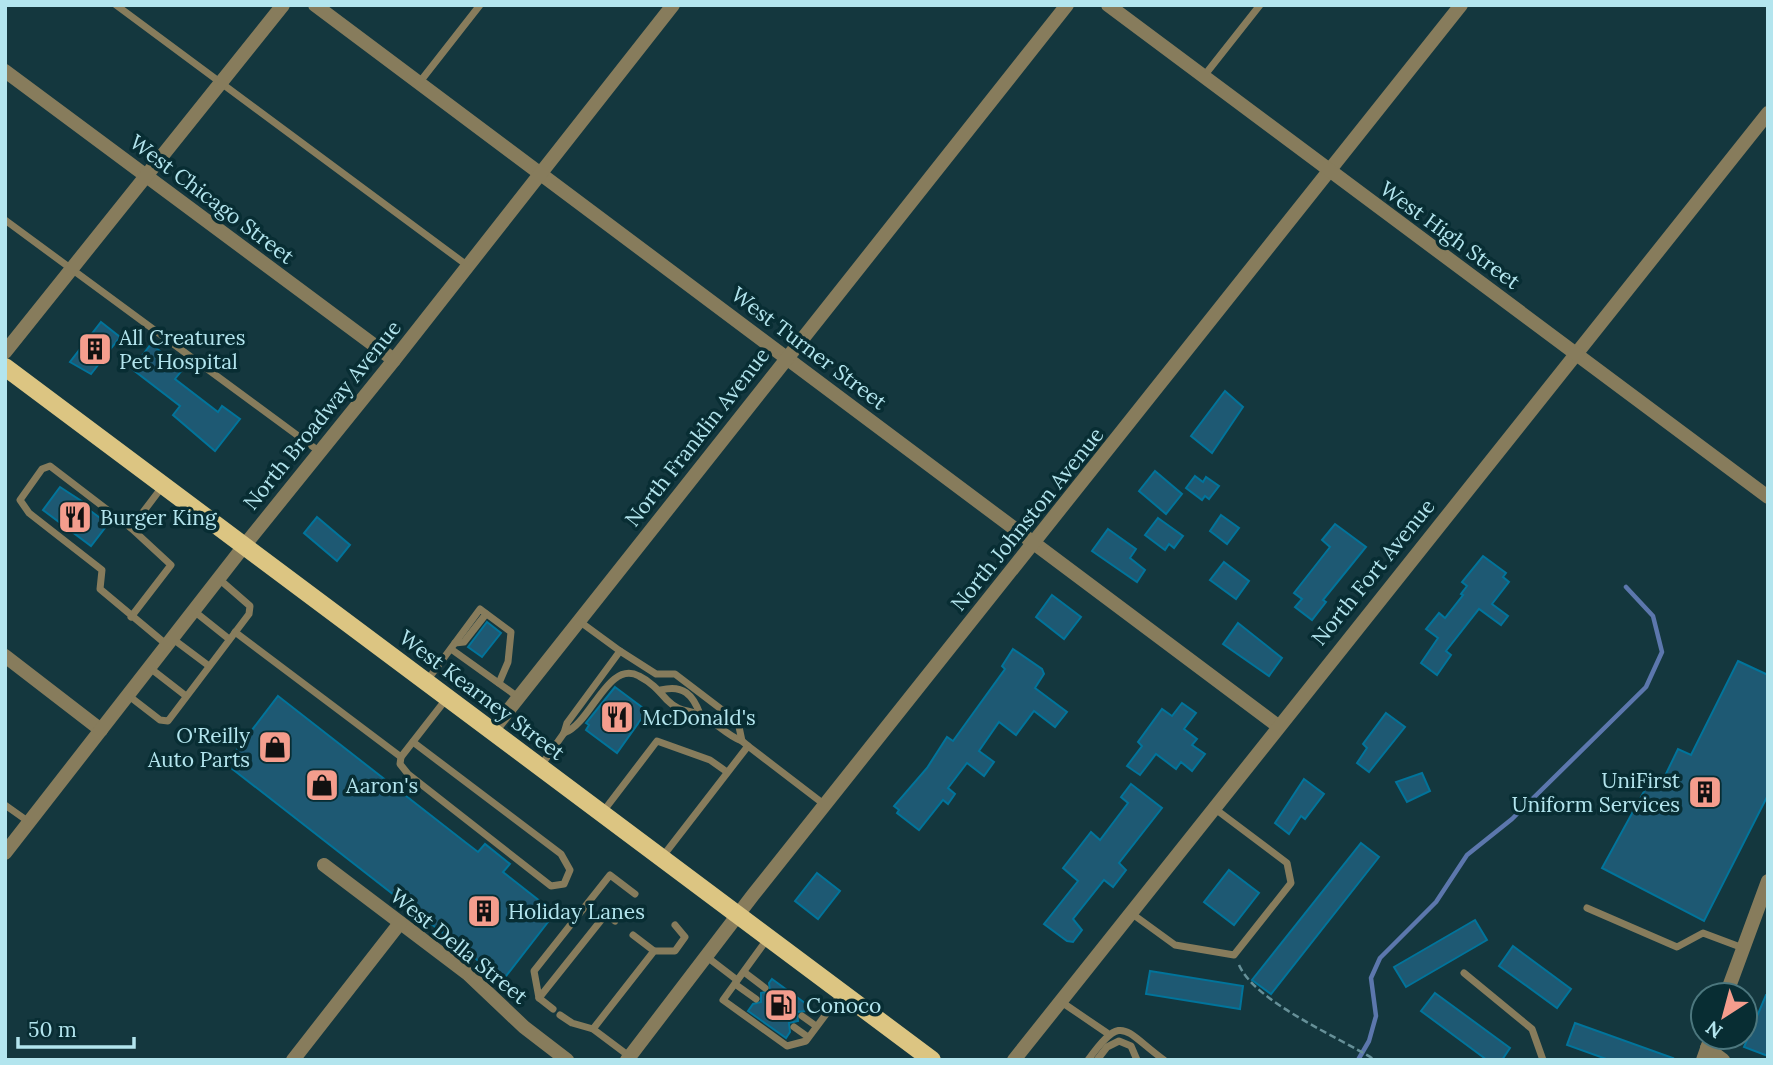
<svg xmlns="http://www.w3.org/2000/svg" width="1773" height="1065" font-family="Lora,serif">
	<rect width="100%" height="100%" fill="#14373e"/>
	<g fill="none" stroke-linecap="round" stroke-linejoin="round">
		<polyline stroke="#5c77ad" stroke-width="4.5" points="1358,1060 1369,1041 1376,1016 1371,978 1380,958 1436,902 1467,855 1512,819 1646,687 1662,652 1653,616 1626,587"/>
	</g>
	<g fill="#1e5973" stroke="#01749b" stroke-width="2">
		<polygon points="101,322 120,337 91,374 70,362"/>
		<polygon points="151,344 183,369 175,379 218,412 222,406 240,419 215,451 173,415 180,406 132,369"/>
		<polygon points="1225,391 1243,407 1212,453 1191,436"/>
		<polygon points="1155,471 1182,494 1166,514 1139,491"/>
		<polygon points="1195,476 1203,482 1206,477 1219,486 1209,499 1205,496 1202,500 1186,488"/>
		<polygon points="60,487 89,506 88,509 108,524 91,546 43,510"/>
		<polygon points="1221,515 1239,528 1227,544 1210,531"/>
		<polygon points="317,517 350,545 337,561 304,533"/>
		<polygon points="1158,518 1183,536 1174,548 1169,544 1165,550 1145,535"/>
		<polygon points="1335,524 1366,547 1323,600 1326,602 1312,620 1295,607 1302,599 1294,593 1330,547 1322,540"/>
		<polygon points="1108,529 1136,549 1130,558 1145,570 1137,582 1092,551"/>
		<polygon points="1483,556 1506,573 1503,577 1509,582 1492,604 1508,616 1501,625 1479,609 1446,651 1451,655 1437,675 1421,663 1438,638 1426,629 1439,613 1445,618 1463,595 1461,594 1467,586 1462,582"/>
		<polygon points="1224,562 1249,581 1236,599 1210,580"/>
		<polygon points="1052,595 1081,617 1064,639 1036,617"/>
		<polygon points="487,622 501,633 482,657 468,647"/>
		<polygon points="1238,623 1282,658 1269,676 1223,644"/>
		<polygon points="1013,649 1042,669 1044,674 1035,688 1067,712 1055,727 1034,711 1016,735 999,722 979,751 994,762 984,776 967,763 948,788 955,794 948,804 943,800 919,830 897,813 899,810 894,806 927,768 947,737 953,741 1005,669 1002,666"/>
		<polygon points="1738,661 1768,675 1768,795 1704,921 1602,868 1653,775 1663,780 1678,749 1691,755"/>
		<polygon points="615,687 647,711 617,753 586,730 589,725 586,723"/>
		<polygon points="278,696 465,842 478,852 485,844 510,864 503,872 555,913 503,980 226,764"/>
		<polygon points="1182,703 1196,713 1184,729 1197,739 1192,745 1205,754 1192,771 1181,762 1176,769 1156,754 1140,775 1127,766 1142,746 1138,742 1162,709 1172,716"/>
		<polygon points="1386,713 1405,727 1369,772 1357,763 1367,748 1363,744"/>
		<polygon points="1422,773 1430,791 1407,802 1396,782"/>
		<polygon points="1304,779 1324,794 1305,819 1301,816 1289,834 1275,823"/>
		<polygon points="1131,784 1162,808 1119,863 1126,870 1113,887 1104,880 1073,919 1082,930 1073,942 1067,941 1044,924 1078,881 1063,868 1091,832 1100,840 1128,803 1121,797"/>
		<polygon points="1361,843 1379,857 1271,994 1252,980"/>
		<polygon points="1229,870 1259,893 1234,925 1204,902"/>
		<polygon points="817,873 840,891 818,919 795,901"/>
		<polygon points="1475,920 1487,940 1406,987 1394,967"/>
		<polygon points="1513,946 1571,989 1557,1008 1499,966"/>
		<polygon points="1150,971 1243,986 1240,1009 1146,994"/>
		<polygon points="772,979 809,1006 806,1011 797,1012 798,1021 789,1023 790,1032 786,1038 748,1011 753,1004 761,1002 761,993 770,991 769,983"/>
		<polygon points="1435,993 1510,1048 1502,1060 1487,1060 1421,1011"/>
		<polygon points="1766,995 1768,995 1768,1056 1744,1047"/>
		<polygon points="1575,1023 1673,1058 1672,1060 1609,1060 1567,1045"/>
	</g>
	<g fill="none" stroke-linecap="round" stroke-linejoin="round">
		<path stroke="#669098" stroke-width="2.5" stroke-dasharray="7 3.5" stroke-linecap="butt" d="M 1239,965 C 1256,1003 1339,1037 1375,1060"/>
		<g stroke="#877c5c" stroke-width="7">
			<polyline points="116,5 468,266"/>
			<polyline points="1204,76 1260,5"/>
			<polyline points="419,83 480,5"/>
			<polyline points="5,220 320,452"/>
			<polyline points="131,528 162,487"/>
			<polyline points="194,611 229,639"/>
			<polyline points="131,617 171,565 131,528 50,466 42,469 20,500 29,513 102,570 100,589 167,645"/>
			<polyline points="579,621 620,651"/>
			<polyline points="235,632 401,757 447,698"/>
			<polyline points="173,639 209,666"/>
			<polyline points="455,643 464,642 486,614"/>
			<polyline points="451,649 518,697"/>
			<polyline points="150,668 186,696"/>
			<polyline points="426,682 480,609 511,632 508,662 499,683"/>
			<path d="M 661,690 C 683,684 693,695 700,714"/>
			<polyline points="129,696 160,720 168,721 249,614 250,606 219,579"/>
			<path d="M 564,733 C 591,724 608,659 639,676 C 651,682 658,690 667,700 C 680,713 687,709 701,715 C 716,722 726,735 742,741"/>
			<polyline points="401,757 400,764 408,774 551,886 564,884 570,870 561,854 413,742"/>
			<polyline points="540,767 564,733 567,723 620,651 656,674 675,674 738,722 742,741 748,746"/>
			<polyline points="5,805 29,822"/>
			<polyline points="602,813 657,741 710,760 727,772"/>
			<polyline points="663,856 748,746 825,805"/>
			<polyline points="1587,908 1677,947 1703,933 1743,948"/>
			<polyline points="1131,913 1175,945 1234,955 1291,883 1287,863 1214,808"/>
			<polyline points="633,935 654,951"/>
			<polyline points="768,938 723,1000 787,1046 806,1041 841,994"/>
			<polyline points="707,957 737,980"/>
			<polyline points="744,972 765,988"/>
			<polyline points="1464,973 1532,1029 1543,1060"/>
			<polyline points="735,984 756,999"/>
			<polyline points="539,998 606,914 615,921"/>
			<polyline points="1060,1001 1107,1033"/>
			<polyline points="553,1009 539,998 534,971 610,875 635,894"/>
			<polyline points="560,1015 572,1023 593,1029 654,951 675,951 685,937 675,925"/>
			<polyline points="802,1016 816,1026"/>
			<polyline points="794,1027 808,1037"/>
			<polyline points="593,1029 629,1056"/>
			<path d="M 1088,1060 C 1123,1012 1123,1030 1164,1060"/>
			<polyline points="1097,1060 1107,1047 1119,1041 1131,1046 1137,1060"/>
		</g>
		<g stroke="#877c5c" stroke-width="14">
			<polyline points="315,5 1278,726"/>
			<polyline points="5,71 394,360"/>
			<polyline points="5,352 283,5"/>
			<polyline points="5,656 101,730"/>
			<polyline points="492,731 1067,5"/>
			<polyline points="5,853 244,546 394,360 673,5"/>
			<polyline points="324,865 468,974 524,1027 567,1060"/>
			<polyline points="1726,995 1768,881"/>
			<polyline points="1707,1048 1723,1060"/>
			<polyline points="293,1060 400,923"/>
			<polyline points="627,1060 753,895 1461,5"/>
			<polyline points="1014,1060 1768,113"/>
			<polyline points="1703,1060 1711,1037"/>
		</g>
		<polyline stroke="#877c5c" stroke-width="14" points="1108,5 1768,497"/>
		<polyline stroke="#dcc582" stroke-width="18" points="5,367 932,1060"/>
	</g>
	<defs>
		<g id="building-square" transform="scale(1.75)"><rect x="-9" y="-9" width="18" height="18" rx="4" fill="#f49d8d" stroke="#082d33"/><path d="M-4-6H4V6H1V3H-1V6H-4ZM-2.5-4.3h1.7v1.8h-1.7ZM.8-4.3h1.7v1.8H.8ZM-2.5-1h1.7V.8h-1.7ZM.8-1h1.7V.8H.8Z" fill="#111"/></g>
		<g id="restaurant-square" transform="scale(1.75)"><rect x="-9" y="-9" width="18" height="18" rx="4" fill="#f49d8d" stroke="#082d33"/><path d="M-5-6h1v4h1v-4h1v4h1v-4h1v5L-1.5 .5V6h-2V.5L-5-1ZM5-6V6H3V1.5H1.5Q1.5-4 5-6Z" fill="#111"/></g>
		<g id="shop-square" transform="scale(1.75)"><rect x="-9" y="-9" width="18" height="18" rx="4" fill="#f49d8d" stroke="#082d33"/><path d="M-5-2.5h2.3a2.7 3.5 0 0 1 5.4 0H5L5.5 6h-11ZM-1.5-2.5h3a1.5 2.3 0 0 0-3 0Z" fill="#111"/></g>
		<g id="fuel-square" transform="scale(1.75)"><rect x="-9" y="-9" width="18" height="18" rx="4" fill="#f49d8d" stroke="#082d33"/><path d="M-5.5-6h7V0h2V4h1.3V-2.5L3-4.5l.8-.8L6-3V5H2.5V1h-1V6h-7ZM-4.2-4.7v3.2H.2V-4.7Z" fill="#111"/></g>
	</defs>
	<g fill-rule="evenodd">
		<use href="#building-square" x="95" y="349"/>
		<use href="#restaurant-square" x="75" y="517"/>
		<use href="#restaurant-square" x="617" y="717"/>
		<use href="#shop-square" x="275" y="747"/>
		<use href="#shop-square" x="322" y="785"/>
		<use href="#building-square" x="1705" y="792"/>
		<use href="#building-square" x="484" y="911"/>
		<use href="#fuel-square" x="781" y="1005"/>
	</g>
	<g text-anchor="middle" dominant-baseline="central" stroke-width="7" stroke-linejoin="round" paint-order="stroke">
		<g font-size="21" fill="#b3e5ee" stroke="#082d33">
			<text transform="translate(212 199) rotate(37)">West Chicago Street</text>
			<text transform="translate(1450 235) rotate(36)">West High Street</text>
			<text transform="translate(809 348) rotate(37)">West Turner Street</text>
			<text transform="translate(322 415) rotate(-51)">North Broadway Avenue</text>
			<text transform="translate(697 437) rotate(-52)">North Franklin Avenue</text>
			<text transform="translate(1027 519) rotate(-51)">North Johnston Avenue</text>
			<text transform="translate(1373 572) rotate(-51)">North Fort Avenue</text>
			<text transform="translate(482 695) rotate(37)">West Kearney Street</text>
			<text transform="translate(459 946) rotate(39)">West Della Street</text>
		</g>
		<g font-size="21" fill="#b3e5ee" stroke="#082d33" text-anchor="start">
			<text x="119" y="337">All Creatures<tspan x="119" dy="24">Pet Hospital</tspan></text>
			<text x="100" y="517">Burger King</text>
			<text x="642" y="717">McDonald's</text>
			<text x="250" y="735" text-anchor="end">O'Reilly<tspan x="250" dy="24">Auto Parts</tspan></text>
			<text x="1680" y="780" text-anchor="end">UniFirst<tspan x="1680" dy="24">Uniform Services</tspan></text>
			<text x="346" y="785">Aaron's</text>
			<text x="508" y="911">Holiday Lanes</text>
			<text x="806" y="1005">Conoco</text>
		</g>
	</g>
	<rect width="1773" height="1065" fill="none" stroke="#b3e5ee" stroke-width="14"/>
	<g transform="translate(1724 1016) rotate(216)"><circle r="33" fill="#082d33" stroke="#4c777e" stroke-width="2"/>
	<path d="M0-5L12 26L0 18L-12 26Z" fill="#f49d8d"/>
	<text y="-10" font-size="19" font-weight="bold" text-anchor="middle" fill="#b3e5ee">N</text>
	</g>
	<path d="M18 1037v10h116v-10" fill="none" stroke="#b3e5ee" stroke-width="3.5"/>
	<text x="28" y="1037" font-size="21" fill="#b3e5ee" stroke="#082d33" stroke-width="5" paint-order="stroke">50 m</text>
</svg>
